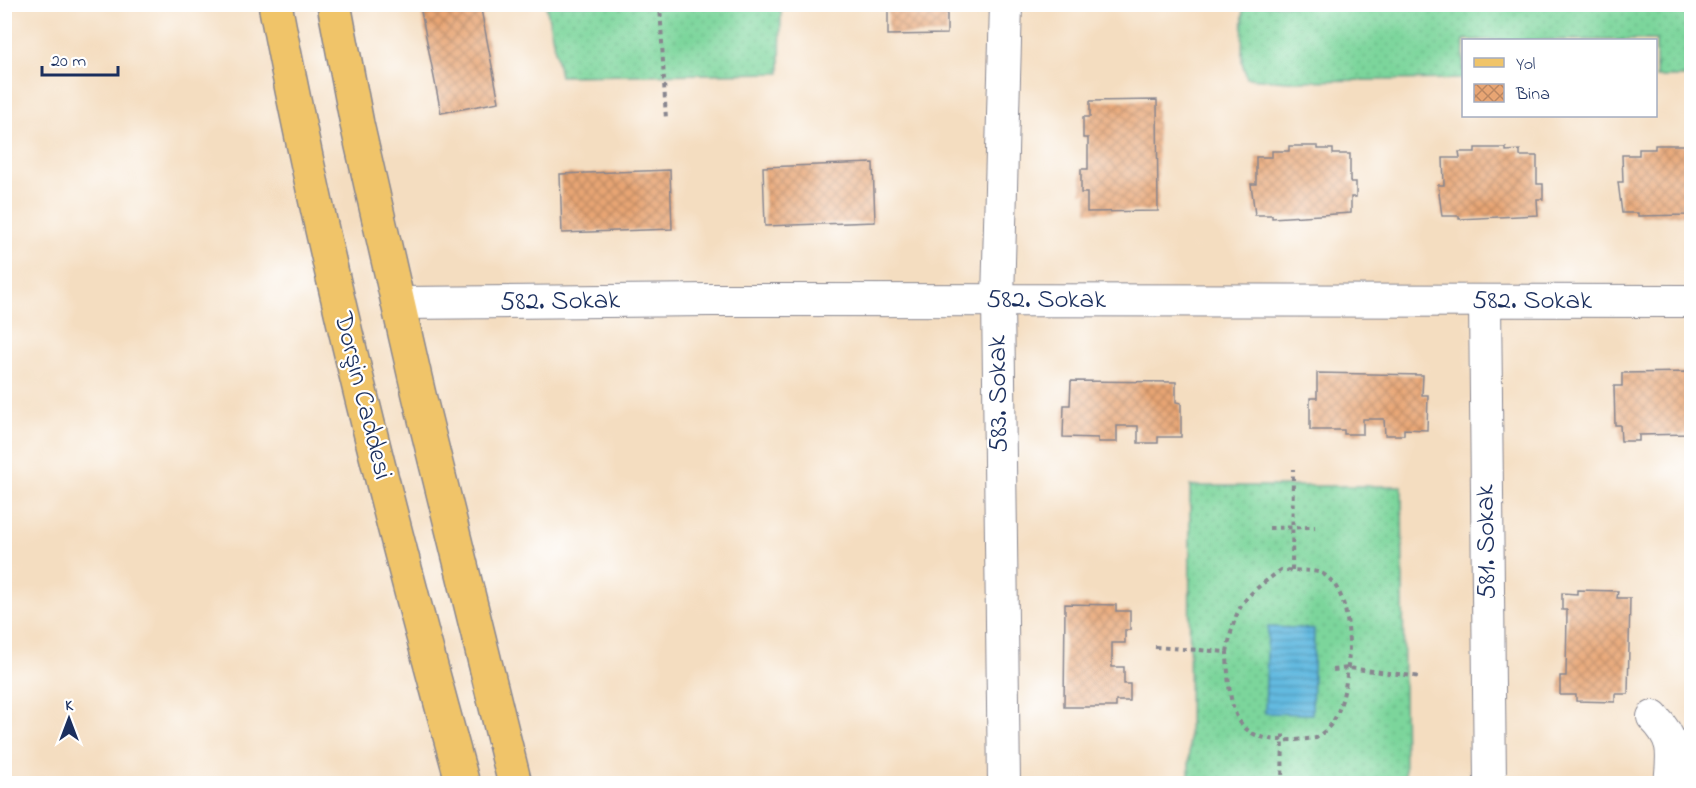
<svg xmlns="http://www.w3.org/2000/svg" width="1696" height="788" font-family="'Indie Flower',sans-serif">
	<defs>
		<pattern id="grass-dots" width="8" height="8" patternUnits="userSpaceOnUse" patternTransform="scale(1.5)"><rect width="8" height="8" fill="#7bd59b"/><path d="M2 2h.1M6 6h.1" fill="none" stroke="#6ab788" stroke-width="1.8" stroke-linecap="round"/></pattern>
		<pattern id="water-rules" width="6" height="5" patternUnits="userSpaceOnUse" patternTransform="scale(1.5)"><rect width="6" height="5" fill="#63bae0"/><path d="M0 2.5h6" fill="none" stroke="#5198b9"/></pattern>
		<pattern id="building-cross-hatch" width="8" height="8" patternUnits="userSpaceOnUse" patternTransform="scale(1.5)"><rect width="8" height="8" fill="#e8a573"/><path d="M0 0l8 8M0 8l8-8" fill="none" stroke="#bb8762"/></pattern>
	</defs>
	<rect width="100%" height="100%" fill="#fff"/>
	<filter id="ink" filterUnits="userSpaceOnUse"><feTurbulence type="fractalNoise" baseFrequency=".0167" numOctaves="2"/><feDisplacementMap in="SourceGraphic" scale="12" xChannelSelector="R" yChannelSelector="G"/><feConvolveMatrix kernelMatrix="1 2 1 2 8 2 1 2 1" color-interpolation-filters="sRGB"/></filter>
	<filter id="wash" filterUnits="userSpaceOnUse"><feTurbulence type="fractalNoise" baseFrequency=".008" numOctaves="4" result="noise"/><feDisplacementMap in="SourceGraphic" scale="24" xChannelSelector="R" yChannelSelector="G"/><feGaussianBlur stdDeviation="1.35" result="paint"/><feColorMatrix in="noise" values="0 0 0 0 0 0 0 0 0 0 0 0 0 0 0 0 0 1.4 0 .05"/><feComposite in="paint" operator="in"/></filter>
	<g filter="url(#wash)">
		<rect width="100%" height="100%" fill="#f4ddc0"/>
		<g fill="url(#grass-dots)" stroke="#4b827c" stroke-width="1.5">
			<polygon points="546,5 781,5 780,73 560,76"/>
			<polygon points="1243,5 1691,5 1691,77 1656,77 1656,40 1464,40 1463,79 1288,81 1247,78 1242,62"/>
			<polygon points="1190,486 1402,486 1405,783 1189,784"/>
		</g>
		<polygon fill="url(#water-rules)" stroke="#3f749f" stroke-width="1.5" points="1268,627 1314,629 1312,714 1265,713"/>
		<g id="blocks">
			<g fill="url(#building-cross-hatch)">
				<polygon points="426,4 480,4 499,102 441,113 420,6"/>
				<polygon points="888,4 947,4 947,34 888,35"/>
				<polygon points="1157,100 1158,211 1087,212 1087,193 1081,193 1081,169 1088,169 1088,138 1083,138 1083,117 1090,117 1090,101"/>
				<polygon points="1655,145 1685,145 1685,148 1692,148 1692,212 1688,213 1688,215 1638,216 1638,213 1622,213 1618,182 1623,182 1622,155 1639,155 1639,149 1655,149"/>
				<polygon points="1289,146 1318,146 1318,149 1333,149 1333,154 1350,154 1350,182 1356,182 1356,197 1351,197 1351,213 1272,218 1272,215 1255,215 1251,184 1256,184 1256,157 1272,157 1272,151 1289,151"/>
				<polygon points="1475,148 1506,148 1506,151 1520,150 1520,156 1537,156 1537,184 1543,184 1543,199 1537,199 1538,215 1459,219 1459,216 1442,216 1438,185 1444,185 1443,158 1460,158 1459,152 1475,152"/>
				<polygon points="873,163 875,222 765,226 763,167"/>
				<polygon points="670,170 672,229 562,233 560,174"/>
				<polygon points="1692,372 1692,434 1639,435 1639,441 1621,441 1620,425 1615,425 1614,386 1622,386 1622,373"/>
				<polygon points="1317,373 1423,375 1422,395 1428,395 1427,430 1404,429 1404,435 1385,435 1384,419 1363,419 1363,434 1344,434 1344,430 1310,430 1310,398 1317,398"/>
				<polygon points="1071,381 1176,382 1176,402 1181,403 1181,437 1158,437 1158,443 1138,443 1138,426 1117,426 1117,442 1098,442 1098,438 1063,437 1064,405 1070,405"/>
				<polygon points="1577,590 1618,591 1617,598 1630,598 1628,694 1615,694 1615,702 1576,701 1576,695 1560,695 1560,676 1566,676 1567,610 1562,610 1562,593 1577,594"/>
				<polygon points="1065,604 1116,605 1116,611 1130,611 1130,630 1125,630 1125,643 1112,643 1112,667 1124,667 1124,684 1130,684 1130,701 1116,701 1116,707 1064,707"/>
			</g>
		</g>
	</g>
	<g filter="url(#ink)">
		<use href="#blocks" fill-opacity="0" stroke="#88868f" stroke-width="1.5"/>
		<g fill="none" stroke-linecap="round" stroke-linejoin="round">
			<g stroke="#88868f" stroke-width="34">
				<g id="minor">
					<polyline points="1485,301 1490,784"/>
					<polyline points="400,303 713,300 1692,301"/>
					<path d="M 1653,717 C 1676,740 1673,753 1670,784"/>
					<polyline points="1004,784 998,299 1006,4"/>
				</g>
			</g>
			<g stroke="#88868f" stroke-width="36">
				<g id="major">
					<path d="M 275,4 C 325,267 392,526 463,784"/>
					<polyline points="334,4 357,124 419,395 515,784"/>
				</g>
			</g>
			<g stroke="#88868f" stroke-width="4" stroke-dasharray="4.5 4.5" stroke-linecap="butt">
				<polyline points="660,4 666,120"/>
				<polyline points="1269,528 1315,527"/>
				<polyline points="1292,570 1293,469"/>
				<path d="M 1155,647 L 1227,652 C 1236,604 1242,598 1281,570 C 1293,571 1313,569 1323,574 C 1359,594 1352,687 1335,718 C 1331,726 1323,733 1316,738 C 1238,748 1229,724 1227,652"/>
				<polyline points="1333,670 1348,668 1422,677"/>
				<polyline points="1282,784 1283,734"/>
			</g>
			<use href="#minor" stroke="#fff" stroke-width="32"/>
			<use href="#major" stroke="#f0c469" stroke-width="33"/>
		</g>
	</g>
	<g text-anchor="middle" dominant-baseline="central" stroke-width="4.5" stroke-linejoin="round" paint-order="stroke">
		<g font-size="27" fill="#1b2f5e" stroke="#fff">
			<text x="1046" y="300">582. Sokak</text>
			<text x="1532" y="301">582. Sokak</text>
			<text transform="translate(560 302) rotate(-1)">582. Sokak</text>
			<text transform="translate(999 394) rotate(-91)">583. Sokak</text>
			<text transform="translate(362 396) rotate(76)">Dorşin Caddesi</text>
			<text transform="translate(1487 542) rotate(-91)">581. Sokak</text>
		</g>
	</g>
	<rect width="1696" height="788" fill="none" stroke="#fff" stroke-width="24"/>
	<rect x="1462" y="39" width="195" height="78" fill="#ffffff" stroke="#a4acbf" stroke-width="1.5"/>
	<rect x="1474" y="58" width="30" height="9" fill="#f0c469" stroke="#a4acbf" stroke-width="1.5"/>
	<text x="1516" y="69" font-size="18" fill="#1b2f5e">Yol</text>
	<rect x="1474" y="84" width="30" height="18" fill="url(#building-cross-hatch)" stroke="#a4acbf" stroke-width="1.5"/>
	<text x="1516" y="99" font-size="18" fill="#1b2f5e">Bina</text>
	<g transform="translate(69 719)" stroke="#ffffff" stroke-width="4.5" paint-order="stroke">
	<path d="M0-4.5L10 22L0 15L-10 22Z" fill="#1b2f5e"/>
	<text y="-9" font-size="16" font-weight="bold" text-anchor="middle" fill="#1b2f5e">K</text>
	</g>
	<path d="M42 66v9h76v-9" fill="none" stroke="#1b2f5e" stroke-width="3"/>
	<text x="51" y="66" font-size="18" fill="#1b2f5e" stroke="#ffffff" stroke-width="4.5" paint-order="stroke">20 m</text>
</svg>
